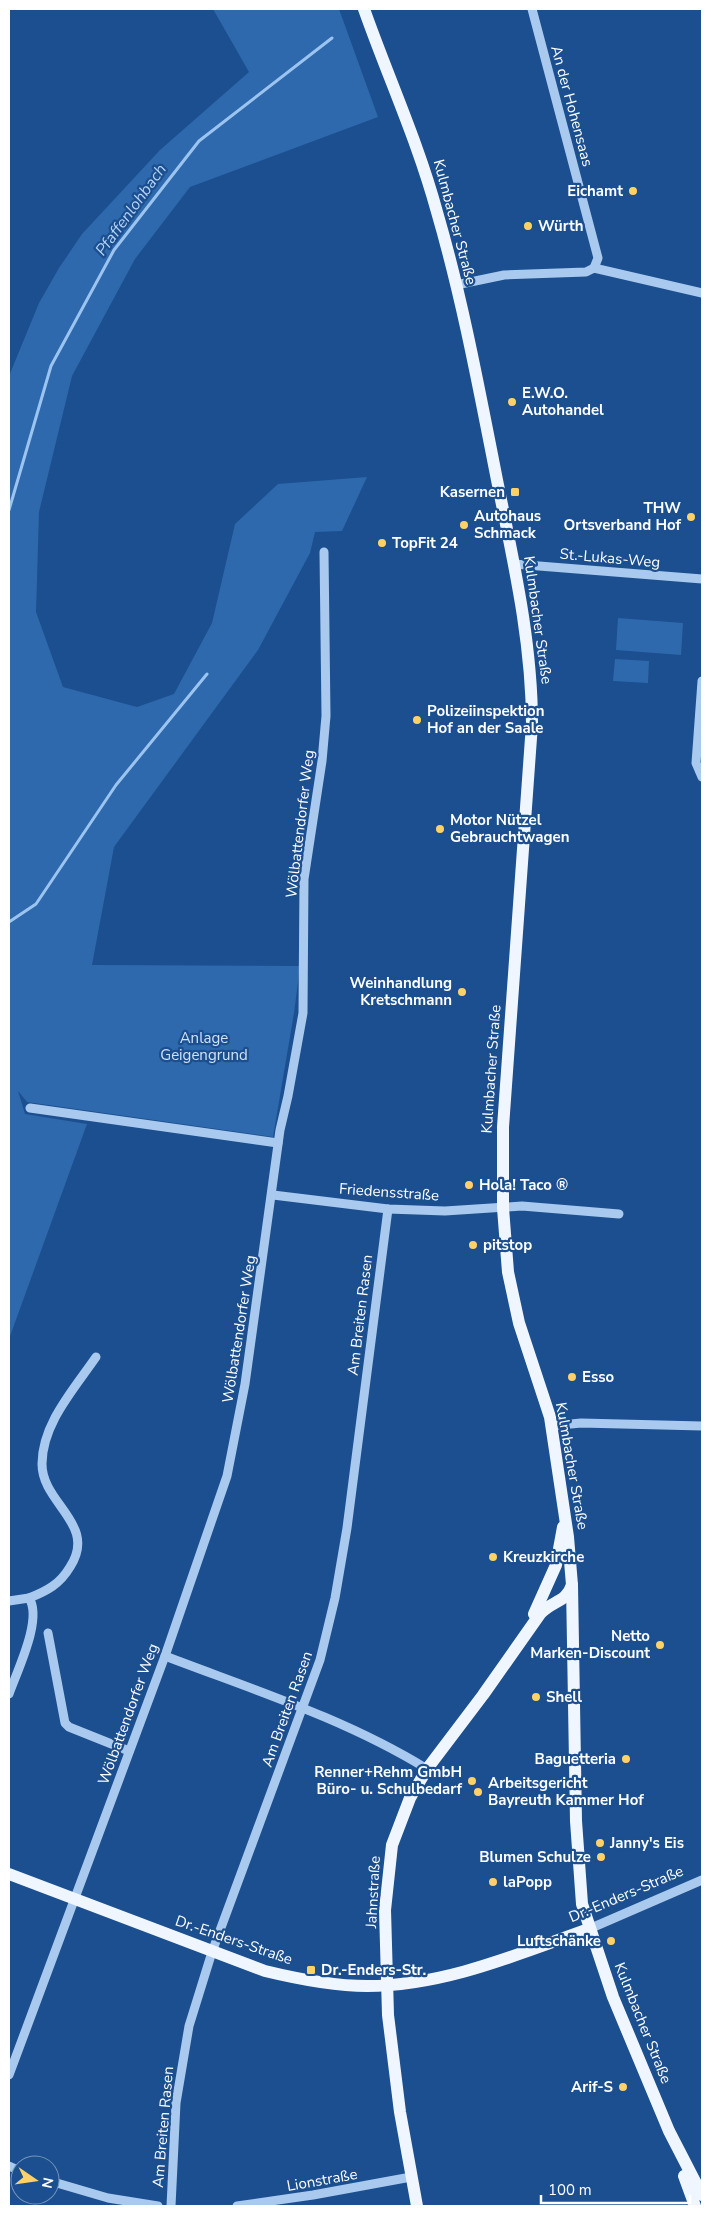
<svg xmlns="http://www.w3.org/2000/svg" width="711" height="2215" font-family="'Nunito Sans',sans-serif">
	<rect width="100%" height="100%" fill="#1b4f8f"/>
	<g fill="#2e69ad">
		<polygon points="213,9 339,9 378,117 190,187 135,259 72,376 39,512 36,612 63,687 137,707 174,694 212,623 235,524 278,484 367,477 342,531 315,532 310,553 258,650 114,847 92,965 300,966 294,1013 273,1137 27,1102 18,1091 25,1114 87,1124 9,1339 9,376 39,303 59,268 82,234 160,150 249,72"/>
		<polygon points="618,618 683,623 681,655 616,650"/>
		<polygon points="615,659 649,661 648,683 613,681"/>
	</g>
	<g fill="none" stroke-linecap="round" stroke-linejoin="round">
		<g stroke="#9cc4f0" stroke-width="3">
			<polyline points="9,510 51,366 114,250 199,141 332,38"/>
			<polyline points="9,922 36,904 116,785 207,674"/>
		</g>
		<g stroke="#a9c9ee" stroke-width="9">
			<polyline points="532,9 598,258 594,268"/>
			<polyline points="456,285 504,275 586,272 594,268 702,293"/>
			<polyline points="514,564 702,579"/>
			<polyline points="702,681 696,763 702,777"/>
			<polyline points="30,1108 278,1143"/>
			<polyline points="273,1195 388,1209 445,1211 522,1206 619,1214"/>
			<polyline points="551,1426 581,1423 702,1426"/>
			<path d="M 29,1598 C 47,1591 60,1584 70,1567 C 98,1524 42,1504 42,1464 C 42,1424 74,1389 96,1357"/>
			<path d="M 9,1601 L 29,1598 C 43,1619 17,1671 9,1694"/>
			<polyline points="48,1633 65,1723 69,1727 129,1751"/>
			<path d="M 165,1656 C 254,1690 346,1719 427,1769"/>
			<polyline points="589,1929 702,1880"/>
			<polyline points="9,2075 165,1656 227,1476 245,1384 280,1130 288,1096 303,1013 304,879 322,761 326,716 324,552"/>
			<polyline points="9,2166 20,2171"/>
			<polyline points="50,2181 108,2198 158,2206"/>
			<polyline points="171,2206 176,2103 189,2026 212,1952 320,1660 335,1598 347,1528 388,1209"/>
			<polyline points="237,2206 313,2195 411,2177"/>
		</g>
		<g stroke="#f0f6ff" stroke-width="12">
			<path d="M 364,9 C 388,77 418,142 437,212 C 463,301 480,394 498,485 C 514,564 532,643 532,724 L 503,1127 L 503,1208 L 508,1272 L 519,1323 L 550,1417 L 568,1537 L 572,1585 L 576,1821 L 582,1904 L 613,1997 L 669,2131 L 702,2195"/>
			<polyline points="534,1614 556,1565 563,1527"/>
			<path d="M 9,1874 L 265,1971 C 298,1979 333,1986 367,1986 C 444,1986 518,1954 589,1929"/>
			<polyline points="684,2176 695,2206"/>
			<path d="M 417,2206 L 400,2112 L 388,2015 L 385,1910 L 392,1845 L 410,1798 L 427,1769 L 483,1695 L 540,1614 C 553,1600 566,1603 572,1585"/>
		</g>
	</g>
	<g fill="#ffd166" stroke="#1b4f8f" stroke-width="2">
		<circle cx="633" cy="191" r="5"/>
		<circle cx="528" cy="226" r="5"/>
		<circle cx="512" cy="402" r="5"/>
		<rect x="510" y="487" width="10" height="10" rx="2.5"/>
		<circle cx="691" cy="517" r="5"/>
		<circle cx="464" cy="525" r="5"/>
		<circle cx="382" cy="543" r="5"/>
		<circle cx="417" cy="720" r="5"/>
		<circle cx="440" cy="829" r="5"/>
		<circle cx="462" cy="992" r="5"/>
		<circle cx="469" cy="1185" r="5"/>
		<circle cx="473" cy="1245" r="5"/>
		<circle cx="572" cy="1377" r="5"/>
		<circle cx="493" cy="1557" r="5"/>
		<circle cx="660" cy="1645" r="5"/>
		<circle cx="536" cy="1697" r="5"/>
		<circle cx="626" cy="1759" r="5"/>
		<circle cx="472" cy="1781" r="5"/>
		<circle cx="478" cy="1792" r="5"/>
		<circle cx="600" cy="1843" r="5"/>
		<circle cx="601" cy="1857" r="5"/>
		<circle cx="493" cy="1882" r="5"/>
		<circle cx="611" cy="1941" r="5"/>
		<rect x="306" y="1965" width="10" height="10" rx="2.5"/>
		<circle cx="623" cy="2087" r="5"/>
	</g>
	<g text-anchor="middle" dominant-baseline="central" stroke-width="4.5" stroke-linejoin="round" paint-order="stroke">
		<g font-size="15" fill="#fff" stroke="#1b4f8f">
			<text transform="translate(572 106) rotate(75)">An der Hohensaas</text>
			<text transform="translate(455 222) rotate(75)">Kulmbacher Straße</text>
			<text transform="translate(610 558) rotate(5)">St.-Lukas-Weg</text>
			<text transform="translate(538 620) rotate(82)">Kulmbacher Straße</text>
			<text transform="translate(300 824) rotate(-83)">Wölbattendorfer Weg</text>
			<text transform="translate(491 1069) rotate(-86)">Kulmbacher Straße</text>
			<text transform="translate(389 1192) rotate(4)">Friedensstraße</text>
			<text transform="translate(360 1315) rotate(-83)">Am Breiten Rasen</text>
			<text transform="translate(239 1329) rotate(-81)">Wölbattendorfer Weg</text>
			<text transform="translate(572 1466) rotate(80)">Kulmbacher Straße</text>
			<text transform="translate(287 1709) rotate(-70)">Am Breiten Rasen</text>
			<text transform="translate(128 1714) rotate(-70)">Wölbattendorfer Weg</text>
			<text transform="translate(373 1892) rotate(-87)">Jahnstraße</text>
			<text transform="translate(626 1894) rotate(-23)">Dr.-Enders-Straße</text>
			<text transform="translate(234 1940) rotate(19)">Dr.-Enders-Straße</text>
			<text transform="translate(643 2023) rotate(68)">Kulmbacher Straße</text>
			<text transform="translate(163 2127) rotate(-85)">Am Breiten Rasen</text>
			<text transform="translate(322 2180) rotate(-10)">Lionstraße</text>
		</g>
		<g font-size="15" font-weight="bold" fill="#fff" stroke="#1b4f8f" text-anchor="start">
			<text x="623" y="191" text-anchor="end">Eichamt</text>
			<text x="538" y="226">Würth</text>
			<text x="522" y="393">E.W.O.<tspan x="522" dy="17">Autohandel</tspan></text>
			<text x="505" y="492" text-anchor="end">Kasernen</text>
			<text x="681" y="508" text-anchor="end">THW<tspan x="681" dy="17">Ortsverband Hof</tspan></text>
			<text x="474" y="516">Autohaus<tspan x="474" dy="17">Schmack</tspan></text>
			<text x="392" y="543">TopFit 24</text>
			<text x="427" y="711">Polizeiinspektion<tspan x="427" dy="17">Hof an der Saale</tspan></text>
			<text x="450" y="820">Motor Nützel<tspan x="450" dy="17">Gebrauchtwagen</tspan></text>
			<text x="452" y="983" text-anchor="end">Weinhandlung<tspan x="452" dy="17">Kretschmann</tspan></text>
			<text x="479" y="1185">Hola! Taco ®</text>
			<text x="483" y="1245">pitstop</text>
			<text x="582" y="1377">Esso</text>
			<text x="503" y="1557">Kreuzkirche</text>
			<text x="650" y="1636" text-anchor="end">Netto<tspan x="650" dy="17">Marken-Discount</tspan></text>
			<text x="546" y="1697">Shell</text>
			<text x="616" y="1759" text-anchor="end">Baguetteria</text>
			<text x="462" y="1772" text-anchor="end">Renner+Rehm GmbH<tspan x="462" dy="17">Büro- u. Schulbedarf</tspan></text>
			<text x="488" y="1783">Arbeitsgericht<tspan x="488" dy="17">Bayreuth Kammer Hof</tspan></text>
			<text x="610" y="1843">Janny's Eis</text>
			<text x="591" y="1857" text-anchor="end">Blumen Schulze</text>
			<text x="503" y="1882">laPopp</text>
			<text x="601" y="1941" text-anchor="end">Luftschänke</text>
			<text x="321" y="1970">Dr.-Enders-Str.</text>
			<text x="613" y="2087" text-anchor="end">Arif-S</text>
		</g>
		<g font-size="15" fill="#cfe3fa" stroke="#1b4f8f">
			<text x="204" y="1038">Anlage<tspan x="204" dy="17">Geigengrund</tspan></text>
		</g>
		<g font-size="16" font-style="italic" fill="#b5d3f5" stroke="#1b4f8f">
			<text transform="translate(131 210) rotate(-54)">Pfaffenlohbach</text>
		</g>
	</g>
	<rect width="711" height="2215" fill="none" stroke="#ffffff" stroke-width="20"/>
	<g transform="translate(35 2180) rotate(103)"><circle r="24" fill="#1b4f8f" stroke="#7695bc"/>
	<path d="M0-4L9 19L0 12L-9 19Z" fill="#ffd166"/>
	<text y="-8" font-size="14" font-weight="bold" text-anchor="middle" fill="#ffffff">N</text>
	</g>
	<path d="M541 2195v8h149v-8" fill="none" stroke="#ffffff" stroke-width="2.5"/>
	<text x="548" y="2195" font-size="15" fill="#ffffff" stroke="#1b4f8f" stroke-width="4" paint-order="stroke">100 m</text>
</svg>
